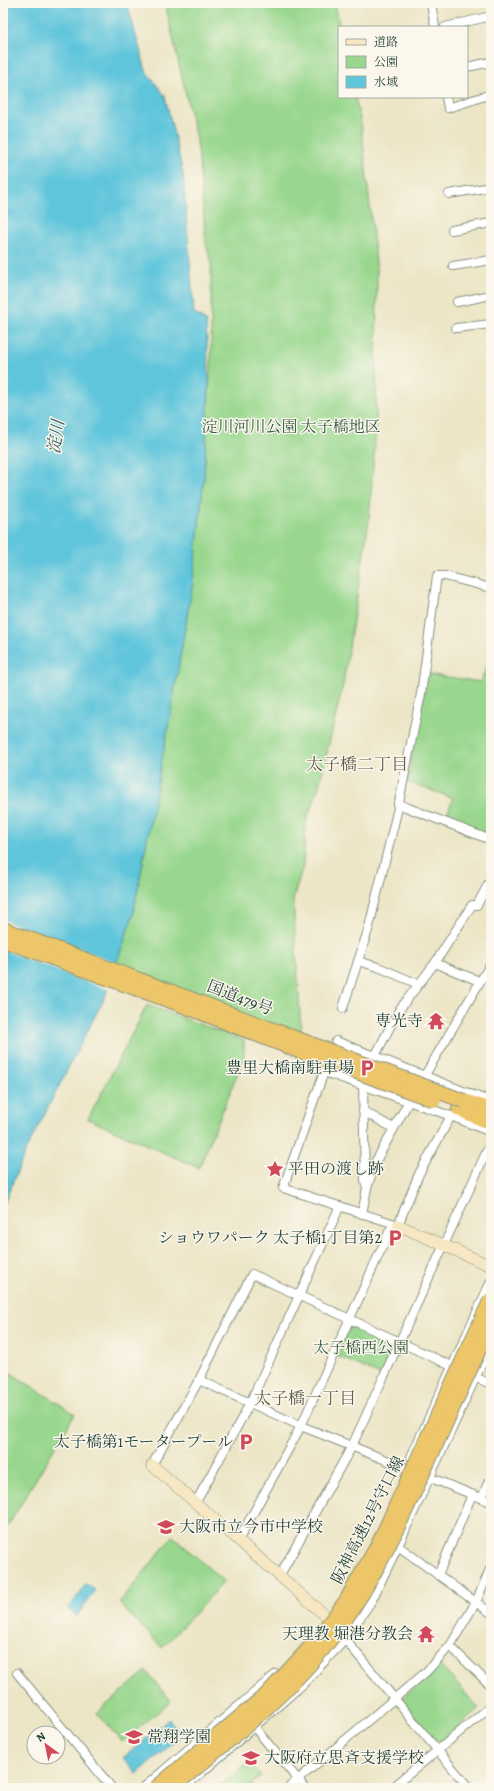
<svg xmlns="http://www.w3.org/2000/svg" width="494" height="1791" font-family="Alegreya,'Noto Serif JP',serif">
	<rect width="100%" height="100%" fill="#fbf7ec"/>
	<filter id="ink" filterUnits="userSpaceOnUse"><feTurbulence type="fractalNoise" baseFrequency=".025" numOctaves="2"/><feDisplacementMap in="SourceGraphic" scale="8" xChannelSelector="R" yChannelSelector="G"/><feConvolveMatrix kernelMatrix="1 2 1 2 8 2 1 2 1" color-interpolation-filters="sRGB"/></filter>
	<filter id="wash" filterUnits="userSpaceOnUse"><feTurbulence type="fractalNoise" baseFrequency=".012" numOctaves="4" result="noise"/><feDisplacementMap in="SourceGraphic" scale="16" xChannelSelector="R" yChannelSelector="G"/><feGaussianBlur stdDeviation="0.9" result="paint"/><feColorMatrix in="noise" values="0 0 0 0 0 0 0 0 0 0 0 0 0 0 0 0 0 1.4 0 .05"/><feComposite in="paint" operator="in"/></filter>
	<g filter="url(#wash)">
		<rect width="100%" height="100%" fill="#ece5c6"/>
		<g fill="#98d78d" stroke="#5c8a60">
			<polygon points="165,3 335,3 340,27 339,97 355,97 361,123 377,272 376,429 369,520 343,685 319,786 306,822 303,866 293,899 302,1045 112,975 133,915 170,716 193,582 204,477 211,360 211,263 206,244 198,148"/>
			<polygon points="491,652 491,837 445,819 453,798 407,782 427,674 481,682"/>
			<polygon points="147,1005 244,1040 244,1058 199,1168 88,1119"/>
			<polygon points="353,1326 392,1343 393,1347 380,1375 337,1356 350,1327"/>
			<polygon points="3,1368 75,1414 3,1534"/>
			<polygon points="173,1536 224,1582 162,1648 119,1603"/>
			<polygon points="439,1664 479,1708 440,1742 436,1741 402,1701 403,1698"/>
			<polygon points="146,1671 171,1701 122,1742 97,1713"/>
			<polygon points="249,1762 261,1776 251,1784 254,1788 217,1788"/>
		</g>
		<g fill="#5ec5db" stroke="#3e8188">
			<polygon points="3,3 127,3 146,71 165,96 183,173 194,313 206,321 209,383 204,477 193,582 170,716 133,915 105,997 27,1148 3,1206"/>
			<polygon points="86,1584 95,1590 77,1616 68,1609"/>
			<polygon points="169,1719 182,1735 137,1774 123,1758"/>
		</g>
		<polygon fill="#ece5c6" points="3,920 118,963 109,990 3,950"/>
	</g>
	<g filter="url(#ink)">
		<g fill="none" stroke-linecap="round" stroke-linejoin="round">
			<g stroke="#86917d" stroke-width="10">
				<g id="street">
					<polyline points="431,3 435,27"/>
					<polyline points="445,27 491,16"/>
					<polyline points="467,67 491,62"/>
					<polyline points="446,97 448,108 491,94"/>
					<polyline points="449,194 491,187"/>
					<polyline points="452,230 491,223"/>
					<polyline points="453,266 491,260"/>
					<polyline points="457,302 491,295"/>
					<polyline points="456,328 491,324"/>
					<polyline points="398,804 491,840"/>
					<polyline points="358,961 378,967 418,984"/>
					<polyline points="435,963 479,981"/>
					<polyline points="343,1008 369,927 397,812 421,694 437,576 445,576 491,588"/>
					<polyline points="336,1041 491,1102"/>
					<polyline points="375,1056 399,1010 435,963 472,905 477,905 491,879"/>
					<polyline points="425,1075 491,963"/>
					<polyline points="486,1100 491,1092"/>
					<polyline points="363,1111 393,1128"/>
					<polyline points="367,1188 376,1161 409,1101"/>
					<polyline points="362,1214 367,1188 365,1181 363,1085"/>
					<polyline points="398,1225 283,1188 324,1072 451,1116 491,1132"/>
					<polyline points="472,1376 491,1384"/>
					<polyline points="199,1380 301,1426 491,1502"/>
					<polyline points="411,1457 491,1281"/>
					<polyline points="152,1465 199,1380 252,1274 456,1368"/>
					<polyline points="482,1498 491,1475"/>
					<polyline points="196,1502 250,1403 340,1206"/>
					<polyline points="239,1539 301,1426 390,1230 398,1225 419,1174 451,1116"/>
					<polyline points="398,1546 491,1613"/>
					<polyline points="280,1575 352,1446 491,1142"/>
					<polyline points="438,1575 472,1495"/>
					<polyline points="343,1637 469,1788"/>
					<polyline points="450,1646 491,1686"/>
					<polyline points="17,1673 112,1788"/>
					<polyline points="255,1728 305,1788"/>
					<polyline points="143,1788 276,1674"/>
					<polyline points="184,1788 302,1685 345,1640 372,1600 398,1546 491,1344"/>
					<polyline points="288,1788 426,1672 450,1646 476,1602 491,1567"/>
					<polyline points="392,1788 491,1706"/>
				</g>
			</g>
			<g stroke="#86917d" stroke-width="12">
				<g id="secondary">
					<polyline points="398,1225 491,1266"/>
					<polyline points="152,1465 328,1618"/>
				</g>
			</g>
			<g stroke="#86917d" stroke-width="16">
				<g id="highway">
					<polyline points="3,929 303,1041"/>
					<polyline points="3,940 187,1007 299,1051"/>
					<polyline points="464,1101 491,1110"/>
					<polyline points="459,1109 491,1123"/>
				</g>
			</g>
			<use href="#street" stroke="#fff" stroke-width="8"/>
			<use href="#secondary" stroke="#f7e8c3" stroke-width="11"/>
			<use href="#highway" stroke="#ecc669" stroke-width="14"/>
			<g stroke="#86917d" stroke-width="16" stroke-linecap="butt">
				<g id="highway-bridge">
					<polyline points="303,1041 464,1101"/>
					<polyline points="299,1051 434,1100"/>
					<polyline points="156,1788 267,1694 315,1642 346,1601 378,1545 491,1299"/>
					<path d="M 172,1788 C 224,1744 280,1702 323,1649 C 367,1596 395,1534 423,1473 C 446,1423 468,1373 491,1324"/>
				</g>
			</g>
			<use href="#highway-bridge" stroke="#ecc669" stroke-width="14"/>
		</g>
	</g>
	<defs>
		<g id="temple-bare" transform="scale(1.38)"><path d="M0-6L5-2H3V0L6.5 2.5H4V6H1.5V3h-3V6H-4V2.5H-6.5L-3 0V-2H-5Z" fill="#d1495b" stroke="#fbf7ec" stroke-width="2.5" paint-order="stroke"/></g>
		<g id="parking-bare" transform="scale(1.38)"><path d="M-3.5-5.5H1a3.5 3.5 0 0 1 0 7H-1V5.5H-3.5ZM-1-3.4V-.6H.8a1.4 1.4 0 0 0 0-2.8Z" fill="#d1495b" stroke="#fbf7ec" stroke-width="2.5" paint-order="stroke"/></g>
		<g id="sight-bare" transform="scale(1.38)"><path d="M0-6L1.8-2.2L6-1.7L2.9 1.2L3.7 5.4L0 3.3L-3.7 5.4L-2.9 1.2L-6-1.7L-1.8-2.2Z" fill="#d1495b" stroke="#fbf7ec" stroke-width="2.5" paint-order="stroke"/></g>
		<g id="school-bare" transform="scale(1.38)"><path d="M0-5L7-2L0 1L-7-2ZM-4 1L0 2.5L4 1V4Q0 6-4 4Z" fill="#d1495b" stroke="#fbf7ec" stroke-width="2.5" paint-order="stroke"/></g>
	</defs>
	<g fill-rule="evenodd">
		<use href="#temple-bare" x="436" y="1021"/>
		<use href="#parking-bare" x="367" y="1068"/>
		<use href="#sight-bare" x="275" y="1169"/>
		<use href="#parking-bare" x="395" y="1238"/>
		<use href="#parking-bare" x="246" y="1442"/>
		<use href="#school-bare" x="166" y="1527"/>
		<use href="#temple-bare" x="426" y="1634"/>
		<use href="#school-bare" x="134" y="1737"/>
		<use href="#school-bare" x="251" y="1758"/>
	</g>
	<g text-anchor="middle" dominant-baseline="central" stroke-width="3" stroke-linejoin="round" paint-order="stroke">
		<g font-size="16" fill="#375c46" stroke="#fbf7ec">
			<text x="291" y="427">淀川河川公園 太子橋地区</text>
			<text x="361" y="1348">太子橋西公園</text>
		</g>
		<g font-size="16" fill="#1f3d34" stroke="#fbf7ec">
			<text transform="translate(240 998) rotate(21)">国道479号</text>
			<text transform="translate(368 1520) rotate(-63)">阪神高速12号守口線</text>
		</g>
		<g font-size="16" fill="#1f3d34" stroke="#fbf7ec" text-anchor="end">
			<text x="423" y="1021">専光寺</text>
			<text x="354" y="1068">豊里大橋南駐車場</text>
			<text x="288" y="1169" text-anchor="start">平田の渡し跡</text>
			<text x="382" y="1238">ショウワパーク 太子橋1丁目第2</text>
			<text x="233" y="1442">太子橋第1モータープール</text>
			<text x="179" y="1527" text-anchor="start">大阪市立今市中学校</text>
			<text x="413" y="1634">天理教 堀港分教会</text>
			<text x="147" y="1737" text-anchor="start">常翔学園</text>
			<text x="264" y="1758" text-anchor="start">大阪府立思斉支援学校</text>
		</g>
		<g font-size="17" font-style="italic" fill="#2f5f5e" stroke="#fbf7ec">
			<text transform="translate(56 437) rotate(-82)">淀川</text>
		</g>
		<g font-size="17" fill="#625f4d" stroke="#fbf7ec">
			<text x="357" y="764">太子橋二丁目</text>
			<text x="305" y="1398">太子橋一丁目</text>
		</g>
	</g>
	<rect width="494" height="1791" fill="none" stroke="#fbf7ec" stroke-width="16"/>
	<rect x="338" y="26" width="130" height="72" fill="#fbf7ec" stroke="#a3ada2"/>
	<rect x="346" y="39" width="20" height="6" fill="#f7e8c3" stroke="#a3ada2"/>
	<text x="374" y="46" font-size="12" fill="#1f3d34">道路</text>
	<rect x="346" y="56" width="20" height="12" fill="#98d78d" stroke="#a3ada2"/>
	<text x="374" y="66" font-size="12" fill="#1f3d34">公園</text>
	<rect x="346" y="76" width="20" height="12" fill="#5ec5db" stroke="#a3ada2"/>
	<text x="374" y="86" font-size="12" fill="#1f3d34">水域</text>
	<g transform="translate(46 1745) rotate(327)"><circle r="19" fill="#fbf7ec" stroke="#a3ada2"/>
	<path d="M0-3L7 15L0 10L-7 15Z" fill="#d1495b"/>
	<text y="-6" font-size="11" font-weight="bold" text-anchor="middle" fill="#1f3d34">N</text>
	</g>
</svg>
